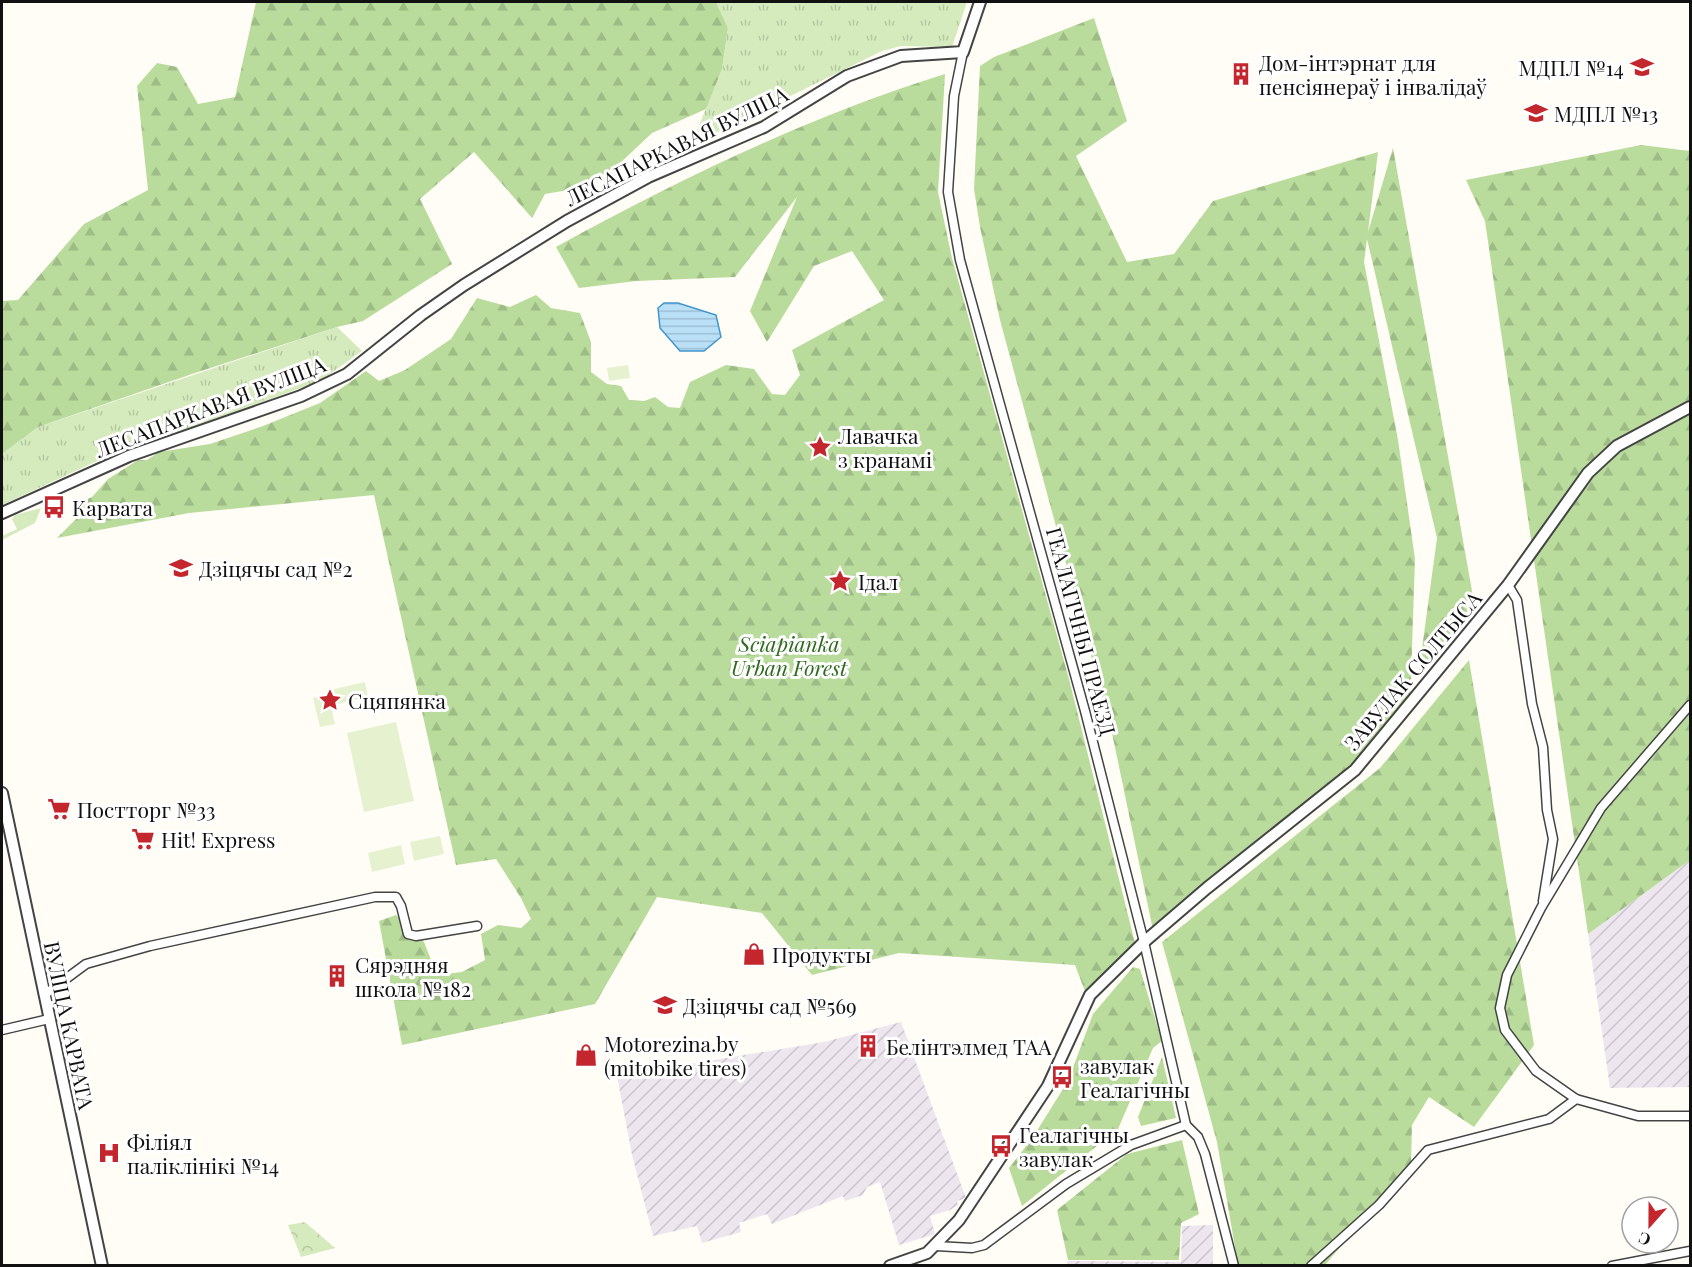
<svg xmlns="http://www.w3.org/2000/svg" width="1692" height="1267" font-family="'Playfair Display',serif">
	<defs>
		<pattern id="industrial-furrows" width="10" height="10" patternUnits="userSpaceOnUse" patternTransform="scale(1.5)"><rect width="10" height="10" fill="#eee6ef"/><path d="M-1 1l2-2M0 10L10 0M9 11l2-2" fill="none" stroke="#cbc4cc"/></pattern>
		<pattern id="grass-tufts" width="24" height="20" patternUnits="userSpaceOnUse" patternTransform="scale(1.5)"><rect width="24" height="20" fill="#d5ebbd"/><path d="M3 7l-1-3M5 7V3M7 7l1-3M15 17l-1-3M17 17v-4M19 17l1-3" fill="none" stroke="#b6c8a1"/></pattern>
		<pattern id="forest-firs" width="22" height="20" patternUnits="userSpaceOnUse" patternTransform="scale(1.5)"><rect width="22" height="20" fill="#b9dc9c"/><path d="M5 1l3.5 6h-7zM16 11l3.5 6h-7z" fill="#9ebc85"/></pattern>
		<pattern id="park-crowns" width="20" height="18" patternUnits="userSpaceOnUse" patternTransform="scale(1.5)"><rect width="20" height="18" fill="#d5ebbd"/><path d="M2 6a3 3 0 1 1 6 0M12 15a3 3 0 1 1 6 0" fill="none" stroke="#b6c8a1"/></pattern>
		<pattern id="water-rules" width="6" height="5" patternUnits="userSpaceOnUse" patternTransform="scale(1.5)"><rect width="6" height="5" fill="#b9e0f7"/><path d="M0 2.5h6" fill="none" stroke="#9ebfd3"/></pattern>
	</defs>
	<rect width="100%" height="100%" fill="#fffdf5"/>
	<g fill="url(#industrial-furrows)">
		<polygon points="1690,860 1690,1087 1610,1088 1588,934"/>
		<polygon points="901,1022 966,1198 957,1201 958,1205 950,1210 930,1216 935,1234 899,1245 880,1182 867,1187 863,1195 845,1201 843,1196 772,1224 767,1214 739,1223 741,1232 702,1243 697,1226 653,1236 632,1155 617,1076 824,1042"/>
		<polygon points="1213,1225 1213,1265 1067,1265 1067,1261 1181,1262 1182,1226"/>
	</g>
	<g fill="url(#grass-tufts)">
		<polygon points="716,2 967,2 952,47 901,46 882,51 691,145 722,69 728,28"/>
		<polygon points="337,327 362,351 320,381 95,462 2,505 2,454 38,427"/>
		<polygon points="41,508 35,523 2,540 2,536 17,529 12,519 15,515"/>
	</g>
	<g fill="url(#forest-firs)">
		<polygon points="256,2 716,2 728,28 722,69 706,109 652,133 618,165 580,188 545,194 532,218 474,152 420,199 452,264 363,321 337,327 195,373 38,427 2,454 2,301 18,300 84,224 148,190 137,86 157,63 177,67 198,104 235,97"/>
		<polygon points="1094,18 1127,121 1076,156 1127,262 1174,254 1213,201 1378,152 1368,232 1393,148 1474,602 1418,678 1437,538 1367,239 1364,262 1398,440 1415,559 1410,707 1367,752 1153,930 1112,733 1000,320 980,227 974,189 980,66 994,57"/>
		<path d="M 945,74 L 938,192 L 952,258 L 1069,679 L 1137,951 L 1098,988 L 1090,1004 L 1075,965 L 899,953 L 812,975 L 762,913 L 657,897 L 595,1004 L 402,1045 L 379,921 L 396,915 L 424,942 L 437,975 L 462,972 L 485,960 L 481,934 L 498,925 L 521,928 L 531,919 L 521,898 L 496,859 L 456,865 L 374,495 L 189,513 L 57,538 L 76,519 L 72,505 L 92,497 L 108,479 L 138,460 L 147,460 L 159,452 L 210,444 L 263,426 L 320,403 L 366,371 L 379,381 L 405,370 L 451,339 L 477,298 L 510,307 L 536,295 L 551,308 L 580,313 L 591,342 L 591,372 L 607,384 L 621,386 L 629,400 L 644,401 L 655,397 L 668,407 L 680,408 L 690,382 L 726,365 L 754,369 L 772,394 L 785,395 L 800,375 L 792,350 L 884,300 L 852,251 L 814,266 L 767,342 L 750,311 L 797,197 L 735,277 L 636,281 L 579,288 L 556,247 C 680,179 810,116 945,74 Z"/>
		<polygon points="1641,145 1690,151 1690,860 1588,934 1485,221 1466,180"/>
		<polygon points="1469,660 1534,1045 1474,1127 1429,1097 1412,1125 1411,1163 1325,1265 1238,1265 1217,1142 1162,942 1380,768"/>
		<polygon points="1133,967 1140,969 1162,1041 1153,1048 1118,1129 1022,1206 1009,1168 1033,1137 1068,1081 1093,1014"/>
		<polygon points="1162,1057 1176,1118 1141,1126 1138,1117"/>
		<polygon points="1182,1140 1199,1214 1181,1223 1179,1260 1068,1260 1057,1210 1127,1154"/>
	</g>
	<polygon fill="url(#park-crowns)" points="305,1222 335,1248 301,1257 288,1225"/>
	<g fill="#e6f2cf">
		<polygon points="628,365 630,378 609,381 607,368"/>
		<polygon points="365,682 368,697 337,704 334,689"/>
		<polygon points="328,694 335,724 320,727 313,698"/>
		<polygon points="396,722 414,801 364,812 347,733"/>
		<polygon points="440,836 444,854 414,861 410,842"/>
		<polygon points="401,845 405,864 372,872 368,853"/>
	</g>
	<polygon fill="url(#water-rules)" stroke="#3f96cf" stroke-width="1.5" points="664,303 678,303 716,315 721,337 704,351 680,351 660,328 658,308"/>
	<g fill="none" stroke-linecap="round" stroke-linejoin="round">
		<g stroke="#444" stroke-width="11">
			<g id="minor">
				<polyline points="963,52 954,96 948,192 960,260 1085,711 1144,942 1186,1125 1198,1137 1205,1154 1234,1266"/>
				<polyline points="1508,585 1517,600 1532,704 1543,747 1547,810 1553,839 1543,901"/>
				<polyline points="1690,705 1601,808 1541,908 1507,975 1500,1008 1505,1030 1536,1071 1576,1099 1638,1116 1690,1116"/>
				<polyline points="44,995 86,964 150,946 375,897 396,897 401,906 408,934 416,936 477,926"/>
				<polyline points="2,1030 49,1019"/>
				<polyline points="936,1246 972,1248 984,1245 1066,1184 1131,1145 1186,1125"/>
				<polyline points="1311,1266 1379,1205 1428,1150 1549,1119 1576,1099"/>
				<polyline points="1612,1266 1690,1251"/>
			</g>
		</g>
		<g stroke="#444" stroke-width="14">
			<g id="tertiary">
				<polyline points="2,513 129,456 301,396 347,374 421,315 464,285 567,221 648,177 764,127 847,76 901,56 963,52 980,2"/>
				<polyline points="2,793 102,1266"/>
				<polyline points="890,1266 927,1253 959,1220 1048,1086 1090,995 1144,942 1207,888 1355,770 1508,585 1588,473 1617,446 1690,407"/>
			</g>
		</g>
		<use href="#minor" stroke="#fff" stroke-width="8"/>
		<use href="#tertiary" stroke="#fff" stroke-width="10"/>
	</g>
	<defs>
		<g id="university-bare" transform="scale(1.8)"><path d="M0-5L7-2L0 1L-7-2ZM-4 1L0 2.5L4 1V4Q0 6-4 4Z" fill="#c4262e" stroke="#fff" stroke-width="2.5" paint-order="stroke"/></g>
		<g id="building-bare" transform="scale(1.8)"><path d="M-4-6H4V6H1V3H-1V6H-4ZM-2.5-4.3h1.7v1.8h-1.7ZM.8-4.3h1.7v1.8H.8ZM-2.5-1h1.7V.8h-1.7ZM.8-1h1.7V.8H.8Z" fill="#c4262e" stroke="#fff" stroke-width="2.5" paint-order="stroke"/></g>
		<g id="sight-bare" transform="scale(1.8)"><path d="M0-6L1.8-2.2L6-1.7L2.9 1.2L3.7 5.4L0 3.3L-3.7 5.4L-2.9 1.2L-6-1.7L-1.8-2.2Z" fill="#c4262e" stroke="#fff" stroke-width="2.5" paint-order="stroke"/></g>
		<g id="bus-bare" transform="scale(1.8)"><path d="M-5-6H5V4H4V6H2V4H-2V6H-4V4H-5ZM-3.5-4V0h7V-4ZM-3.5 1.2v1.5H-2V1.2ZM2 1.2v1.5H3.5V1.2Z" fill="#c4262e" stroke="#fff" stroke-width="2.5" paint-order="stroke"/></g>
		<g id="school-bare" transform="scale(1.8)"><path d="M0-5L7-2L0 1L-7-2ZM-4 1L0 2.5L4 1V4Q0 6-4 4Z" fill="#c4262e" stroke="#fff" stroke-width="2.5" paint-order="stroke"/></g>
		<g id="supermarket-bare" transform="scale(1.8)"><path d="M-6-5.5h2.5l.6 2H6L4.5 2H-2.5L-4.4-4H-6ZM-1.5 3.2a1.3 1.3 0 1 0 .1 0ZM3 3.2a1.3 1.3 0 1 0 .1 0Z" fill="#c4262e" stroke="#fff" stroke-width="2.5" paint-order="stroke"/></g>
		<g id="shop-bare" transform="scale(1.8)"><path d="M-5-2.5h2.3a2.7 3.5 0 0 1 5.4 0H5L5.5 6h-11ZM-1.5-2.5h3a1.5 2.3 0 0 0-3 0Z" fill="#c4262e" stroke="#fff" stroke-width="2.5" paint-order="stroke"/></g>
		<g id="hospital-bare" transform="scale(1.8)"><path d="M-5-5h3v3.5h4V-5h3V5h-3V1.5h-4V5h-3Z" fill="#c4262e" stroke="#fff" stroke-width="2.5" paint-order="stroke"/></g>
	</defs>
	<g fill-rule="evenodd">
		<use href="#university-bare" x="1642" y="67"/>
		<use href="#building-bare" x="1241" y="74"/>
		<use href="#university-bare" x="1536" y="113"/>
		<use href="#sight-bare" x="820" y="447"/>
		<use href="#bus-bare" x="54" y="507"/>
		<use href="#school-bare" x="181" y="568"/>
		<use href="#sight-bare" x="840" y="581"/>
		<use href="#sight-bare" x="330" y="700"/>
		<use href="#supermarket-bare" x="59" y="809"/>
		<use href="#supermarket-bare" x="143" y="839"/>
		<use href="#shop-bare" x="754" y="954"/>
		<use href="#building-bare" x="337" y="976"/>
		<use href="#school-bare" x="665" y="1005"/>
		<use href="#building-bare" x="868" y="1046"/>
		<use href="#shop-bare" x="586" y="1055"/>
		<use href="#bus-bare" x="1062" y="1077"/>
		<use href="#bus-bare" x="1001" y="1146"/>
		<use href="#hospital-bare" x="109" y="1153"/>
	</g>
	<g text-anchor="middle" dominant-baseline="central" stroke-width="6" stroke-linejoin="round" paint-order="stroke">
		<g font-size="21" fill="#111" stroke="#fff" text-anchor="start">
			<text x="1259" y="62">Дом-інтэрнат для<tspan x="1259" dy="24">пенсіянераў і інвалідаў</tspan></text>
			<text x="1624" y="67" text-anchor="end">МДПЛ №14</text>
			<text x="1554" y="113">МДПЛ №13</text>
			<text x="838" y="435">Лавачка<tspan x="838" dy="24">з кранамі</tspan></text>
			<text x="72" y="507">Карвата</text>
			<text x="199" y="568">Дзіцячы сад №2</text>
			<text x="858" y="581">Ідал</text>
			<text x="348" y="700">Сцяпянка</text>
			<text x="77" y="809">Постторг №33</text>
			<text x="161" y="839">Hit! Express</text>
			<text x="772" y="954">Продукты</text>
			<text x="355" y="964">Сярэдняя<tspan x="355" dy="24">школа №182</tspan></text>
			<text x="683" y="1005">Дзіцячы сад №569</text>
			<text x="604" y="1043">Motorezina.by<tspan x="604" dy="24">(mitobike tires)</tspan></text>
			<text x="886" y="1046">Белінтэлмед ТАА</text>
			<text x="1080" y="1065">завулак<tspan x="1080" dy="24">Геалагічны</tspan></text>
			<text x="1019" y="1134">Геалагічны<tspan x="1019" dy="24">завулак</tspan></text>
			<text x="127" y="1141">Філіял<tspan x="127" dy="24">паліклінікі №14</tspan></text>
		</g>
		<g font-size="21" fill="#111" stroke="#fff">
			<text transform="translate(676 145) rotate(-26)">ЛЕСАПАРКАВАЯ ВУЛІЦА</text>
			<text transform="translate(210 406) rotate(-21)">ЛЕСАПАРКАВАЯ ВУЛІЦА</text>
			<text transform="translate(1082 631) rotate(75)">ГЕАЛАГІЧНЫ ПРАЕЗД</text>
			<text transform="translate(1412 670) rotate(-50)">ЗАВУЛАК СОЛТЫСА</text>
			<text transform="translate(70 1025) rotate(78)">ВУЛІЦА КАРВАТА</text>
		</g>
		<g font-size="21" font-style="italic" fill="#2f6b1f" stroke="#fff">
			<text x="789" y="643">Sciapianka<tspan x="789" dy="24">Urban Forest</tspan></text>
		</g>
	</g>
	<rect width="1692" height="1267" fill="none" stroke="#111111" stroke-width="6"/>
	<g transform="translate(1650 1225) rotate(201)"><circle r="28" fill="#ffffff" stroke="#a0a0a0" stroke-width="1.5"/>
	<path d="M0-4.5L10 22L0 15L-10 22Z" fill="#c4262e"/>
	<text y="-9" font-size="16" font-weight="bold" text-anchor="middle" fill="#111111">С</text>
	</g>
</svg>
